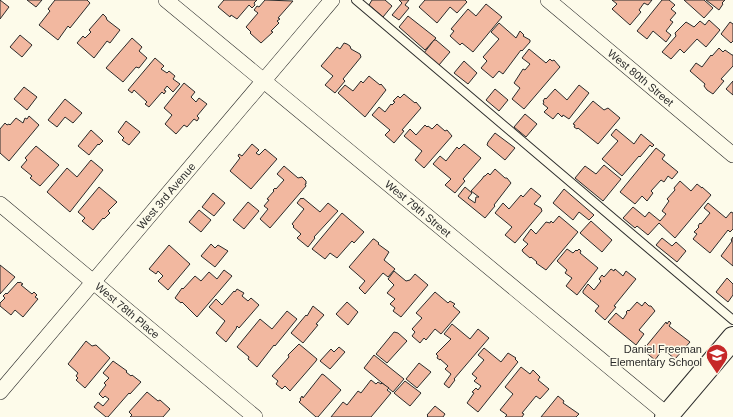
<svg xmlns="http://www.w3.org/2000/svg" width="733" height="417" font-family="Helvetica,sans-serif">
	<rect width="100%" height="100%" fill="#fdfbea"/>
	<g fill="#f2b8a0" stroke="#2b2b2b">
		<polygon points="0,0 9,7 0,19"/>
		<polygon points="27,0 42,0 36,7"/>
		<polygon points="55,0 87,0 90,3 70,28 68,26 58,40 39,25 50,11 48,9"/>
		<polygon points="224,0 257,0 254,3 255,5 252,8 249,5 237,19 231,15 230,17 218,7"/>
		<polygon points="265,0 293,1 278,18 280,19 277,21 279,23 271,31 273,32 261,43 250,33 251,32 246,27 258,13 254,10 257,6 259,7"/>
		<polygon points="372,0 385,0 392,6 383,17 369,5"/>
		<polygon points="399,0 409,0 405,5 409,8 399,20 392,15 402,3"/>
		<polygon points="425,0 465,0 467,2 457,13 450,7 437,23 419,7"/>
		<polygon points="612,0 652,0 648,5 644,3 639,10 641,12 630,25 612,9 617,4"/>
		<polygon points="662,0 669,0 675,5 671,9 676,13 670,20 673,22 666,31 671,35 666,42 653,31 647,39 637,31"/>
		<polygon points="684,0 704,0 713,8 704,18"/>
		<polygon points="706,0 725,0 722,3 723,4 719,10"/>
		<polygon points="486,4 502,17 473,52 462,43 460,45 450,36 454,31 451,29 468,9 476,16"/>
		<polygon points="103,14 106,17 107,20 120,30 110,43 107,41 94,58 77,43 83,36 85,38 91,32 89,30"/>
		<polygon points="408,16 436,38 425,50 399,27"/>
		<polygon points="709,20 720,30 706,47 697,39 684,53 680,49 671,59 662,52 676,36 675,33 686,22 694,27 700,21 705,25"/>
		<polygon points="730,22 733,24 733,41 731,43 721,34"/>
		<polygon points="499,23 516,38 520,31 524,35 523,36 530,40 530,42 522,51 521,50 503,74 499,71 493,78 481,68 487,61 483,57 499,39 491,32"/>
		<polygon points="20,35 32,45 22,57 10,47"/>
		<polygon points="132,38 142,47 139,51 147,58 139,68 136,67 123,82 106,68"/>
		<polygon points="434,40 436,40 450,52 439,65 424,53"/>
		<polygon points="344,43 347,44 350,46 351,49 360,54 361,57 343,79 345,81 335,93 325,85 333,76 321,66 337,47 340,49"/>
		<polygon points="719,48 723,52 725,50 732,55 733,55 733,66 721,79 724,81 713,94 707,90 704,86 705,84 690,71 696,63 702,67 711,55 712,56"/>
		<polygon points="529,49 546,63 550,59 552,61 554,60 560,67 524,109 512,99 520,88 514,83 523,69 525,70 530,64 522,58"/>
		<polygon points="155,58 164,66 161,69 167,73 169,71 175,76 173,79 180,84 173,92 167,86 164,90 166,91 164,94 162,92 149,107 145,104 147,102 134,90 132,93 128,90"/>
		<polygon points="464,61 477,73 468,84 454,73"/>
		<polygon points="369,76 380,85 381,84 386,90 365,117 338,93 345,85 353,91 361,81 363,83"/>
		<polygon points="733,81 733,95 726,89"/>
		<polygon points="184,83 195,92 191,97 196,102 199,98 207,104 197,116 199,118 197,121 194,119 187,127 184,125 176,134 165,124 172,115 164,108"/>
		<polygon points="579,85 589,93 569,119 563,115 562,117 558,113 553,119 544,112 548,108 543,104 544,102 543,101 545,98 546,99 555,89 567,100"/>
		<polygon points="24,87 37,97 27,110 14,99"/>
		<polygon points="495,89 508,100 499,111 486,100"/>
		<polygon points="404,94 415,103 416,102 421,108 402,130 404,131 394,143 385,135 390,130 372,115 379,107 385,112 391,104 392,105 395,102 393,101 398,96 400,98"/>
		<polygon points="65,99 82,113 73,123 65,117 57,127 48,120"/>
		<polygon points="593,101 604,110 608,108 620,118 598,144 578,128 577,129 574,127 575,125 573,124"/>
		<polygon points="525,114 537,124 526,137 514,127"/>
		<polygon points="29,116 39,125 9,161 0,153 0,129 5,123 7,125 9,124 10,125 16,118 23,123 25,118 27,119"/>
		<polygon points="126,121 140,132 129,145 122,140 124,138 118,132"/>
		<polygon points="437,124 445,131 447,130 452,136 424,168 415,160 422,151 404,136 410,129 416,135 425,125 427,127 428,126 432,129"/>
		<polygon points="616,129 634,144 641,134 654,145 652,147 650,145 640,157 639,156 622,176 602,159 618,141 611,135"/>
		<polygon points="91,130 103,141 99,145 98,144 89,155 78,146"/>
		<polygon points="495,133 515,148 505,160 487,145 488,142"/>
		<polygon points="252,144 259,150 256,153 259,155 265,149 277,159 251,189 230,171 240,158 238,156 239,154 242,156"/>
		<polygon points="464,144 481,158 463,179 465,181 455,193 445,185 451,179 433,164 440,156 446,161 457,147 459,149"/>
		<polygon points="36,146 59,165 40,186 30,178 32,176 21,167 27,160 25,158"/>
		<polygon points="656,148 665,155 662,159 678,172 672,179 668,176 664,182 661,180 651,191 653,193 647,201 642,196 635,204 620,192"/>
		<polygon points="91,160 103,170 70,212 47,192 67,168 77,177"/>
		<polygon points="604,165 621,179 603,201 575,178 585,166 596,174"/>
		<polygon points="284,166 298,178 302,177 306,181 306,184 305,184 306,186 270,228 260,219 268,209 264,206 269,200 267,199 274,191 273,190 275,188 276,189 284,180 277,174"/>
		<polygon points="495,169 505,178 507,178 511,183 494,205 495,206 485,218 458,196 465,187 472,193 468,198 475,203 476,197 479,197 471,191 482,179 484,176 485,176 488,173 490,175"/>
		<polygon points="680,181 691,191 697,184 702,188 702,187 711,195 675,238 659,223 648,235 637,226 635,228 623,218 633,207 645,217 649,212 660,221 666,214 662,211 669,201 667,199 675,190 674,188"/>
		<polygon points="99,187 117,202 108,211 110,213 104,219 103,218 93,230 82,221 85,218 78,212"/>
		<polygon points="531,188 541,196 534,204 541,208 542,211 515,243 505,235 512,227 495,213 503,203 509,209 521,195 523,197"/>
		<polygon points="564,189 594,215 589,220 579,212 573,220 553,203"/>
		<polygon points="213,193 225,203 214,216 202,207"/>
		<polygon points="301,198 302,199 303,198 320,212 328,203 338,211 314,237 315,238 308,247 297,238 301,234 293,227 294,226 292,224 304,209 297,203"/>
		<polygon points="248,202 259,211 244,229 233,220"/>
		<polygon points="708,203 726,218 731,212 733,213 733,229 730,232 728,230 710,253 693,239 697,234 694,232 699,227 698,226 700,223 701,224 710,213 704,208"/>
		<polygon points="199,210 211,220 201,232 189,222"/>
		<polygon points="342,213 364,232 354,243 352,241 337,258 330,253 325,259 312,249"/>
		<polygon points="559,216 578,232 546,270 536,263 537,262 531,257 530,258 523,252 522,250 528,244 523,240 531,229 536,234 546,222 550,223 551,221 553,223"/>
		<polygon points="591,221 612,240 602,252 580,233"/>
		<polygon points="733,237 733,266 721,256 732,241 731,240"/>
		<polygon points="662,238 672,246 676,242 686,251 677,262 656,245"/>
		<polygon points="373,239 374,239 379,243 378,244 389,252 384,260 395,269 388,277 383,273 365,294 359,288 365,281 349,267"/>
		<polygon points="211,244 215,248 218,245 228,251 215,267 201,256"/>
		<polygon points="169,245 190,264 168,290 158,281 163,276 158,271 156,274 149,269"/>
		<polygon points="567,249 573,253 576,250 577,251 579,249 581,251 580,253 598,268 577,295 566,286 572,278 565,273 567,270 557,261"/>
		<polygon points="0,265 15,277 0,294"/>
		<polygon points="611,269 614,271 615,269 623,276 626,271 636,279 614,306 616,307 605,320 595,311 599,306 583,293 583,291 588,284 594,290 601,281 599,279 602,275 604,277"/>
		<polygon points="224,270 232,276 197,317 182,302 181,303 175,298 182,288 183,289 195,276 201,281 209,272 217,279"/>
		<polygon points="394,271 406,281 410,280 415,274 428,285 401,317 393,311 395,308 390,304 395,299 387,293 394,285 388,279"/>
		<polygon points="727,278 733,284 733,295 728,302 716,292"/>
		<polygon points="18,282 19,283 20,282 23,284 21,285 32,294 34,292 37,295 35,297 38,299 23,317 15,310 11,315 0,306 0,303 5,298 3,296 6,293 7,294"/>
		<polygon points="237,289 244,293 242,296 248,301 251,298 259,305 239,328 237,326 236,329 226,342 216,333 225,321 209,307 216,299 222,305 234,291 235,292"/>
		<polygon points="435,292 448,303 450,301 455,304 453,306 460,312 441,334 435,329 426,340 424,338 420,343 412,336 415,332 412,329 422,318 416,313"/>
		<polygon points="347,302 358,312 348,325 336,314"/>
		<polygon points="637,302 642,306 645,302 649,306 651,306 655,311 639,330 644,334 636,345 608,322 616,313 623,319 627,313 626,312 628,310 629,311"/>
		<polygon points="313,306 324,315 316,324 318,325 303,343 291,333 306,315 307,316"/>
		<polygon points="287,311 297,319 275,346 274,345 257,367 248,359 249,357 237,347 260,319 272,329"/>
		<polygon points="669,321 671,323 669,326 690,342 675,359 663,349 655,360 643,350 666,322 667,324"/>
		<polygon points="452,324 470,339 478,329 489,338 454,379 455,380 449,388 444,384 451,374 445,369 448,366 440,359 440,360 437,358 438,356 436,354 451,339 444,334"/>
		<polygon points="394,332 398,333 407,341 387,363 376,354"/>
		<polygon points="86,341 92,346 96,345 110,358 85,388 76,380 78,378 76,376 78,373 68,364"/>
		<polygon points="299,344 317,359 316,361 290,391 285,386 282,389 276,384 278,381 272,376 289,357 288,355"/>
		<polygon points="339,347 345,352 330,369 320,361 331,349 334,352"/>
		<polygon points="484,348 501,362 508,353 516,358 515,359 518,362 478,412 467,403 474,393 472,392 476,388 478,390 481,386 474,381 477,378 472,374 484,360 478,355"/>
		<polygon points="374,355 404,379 393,392 364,368"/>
		<polygon points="113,361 127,371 126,372 131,376 132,375 141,382 130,394 129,393 108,417 106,417 94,407 98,402 103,406 109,399 105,396 103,398 99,394 106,385 104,383 109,378 103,373"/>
		<polygon points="419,363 431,372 417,388 406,379"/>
		<polygon points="521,367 530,374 533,370 540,377 538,380 549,389 540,399 536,396 522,413 524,414 522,417 505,417 507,415 500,410 513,394 505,387"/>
		<polygon points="322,374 324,375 341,390 318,417 316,417 299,402 301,400 300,399 302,396 303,398"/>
		<polygon points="371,380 376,384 378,382 381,384 382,383 389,388 387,390 391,393 371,417 331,417 343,402 347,405 358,391 361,393"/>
		<polygon points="405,381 421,393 410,406 394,393"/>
		<polygon points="147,392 158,401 160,400 170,409 163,417 130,417 132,415 129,412"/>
		<polygon points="558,396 564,401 563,403 579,414 576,417 541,417"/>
		<polygon points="435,406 445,414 443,417 427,417 428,416 427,415"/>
	</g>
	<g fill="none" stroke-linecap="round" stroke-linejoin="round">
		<g stroke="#2b2b2b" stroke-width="10">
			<polyline id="lane" points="356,0 733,320"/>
		</g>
		<g stroke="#2b2b2b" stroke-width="16">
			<g id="street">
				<path id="s1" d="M 166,0 L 670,417"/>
				<path id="s2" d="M 548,0 L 733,155"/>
				<path id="s3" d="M 0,204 L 255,417"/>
				<path id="s4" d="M 0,392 L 332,0"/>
			</g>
		</g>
		<g stroke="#2b2b2b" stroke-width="24">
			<polyline id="secondary" points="666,417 733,338"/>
		</g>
		<use href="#lane" stroke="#fdfbea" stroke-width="8"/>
		<use href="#street" stroke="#fdfbea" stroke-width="15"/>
		<use href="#secondary" stroke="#fdfbea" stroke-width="22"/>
	</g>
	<defs>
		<g id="school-pin" transform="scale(1.15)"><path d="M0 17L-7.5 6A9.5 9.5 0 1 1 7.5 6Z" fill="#c62828" stroke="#fdfbea"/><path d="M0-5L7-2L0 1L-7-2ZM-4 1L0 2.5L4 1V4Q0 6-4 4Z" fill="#fff"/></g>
	</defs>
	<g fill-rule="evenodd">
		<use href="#school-pin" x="717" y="355"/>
	</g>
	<g text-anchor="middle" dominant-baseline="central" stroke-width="3" stroke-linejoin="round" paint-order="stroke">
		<g font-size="11" fill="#2b2b2b" stroke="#fdfbea">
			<text stroke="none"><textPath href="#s2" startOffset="121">West 80th Street</textPath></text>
			<text stroke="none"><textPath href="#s4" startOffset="257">West 3rd Avenue</textPath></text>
			<text stroke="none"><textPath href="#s1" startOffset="327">West 79th Street</textPath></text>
			<text stroke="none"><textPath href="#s3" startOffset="166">West 78th Place</textPath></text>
		</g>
		<g font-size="11" fill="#2b2b2b" stroke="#fdfbea" text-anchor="end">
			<text x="702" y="349">Daniel Freeman<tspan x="702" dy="13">Elementary School</tspan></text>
		</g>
	</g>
</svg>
